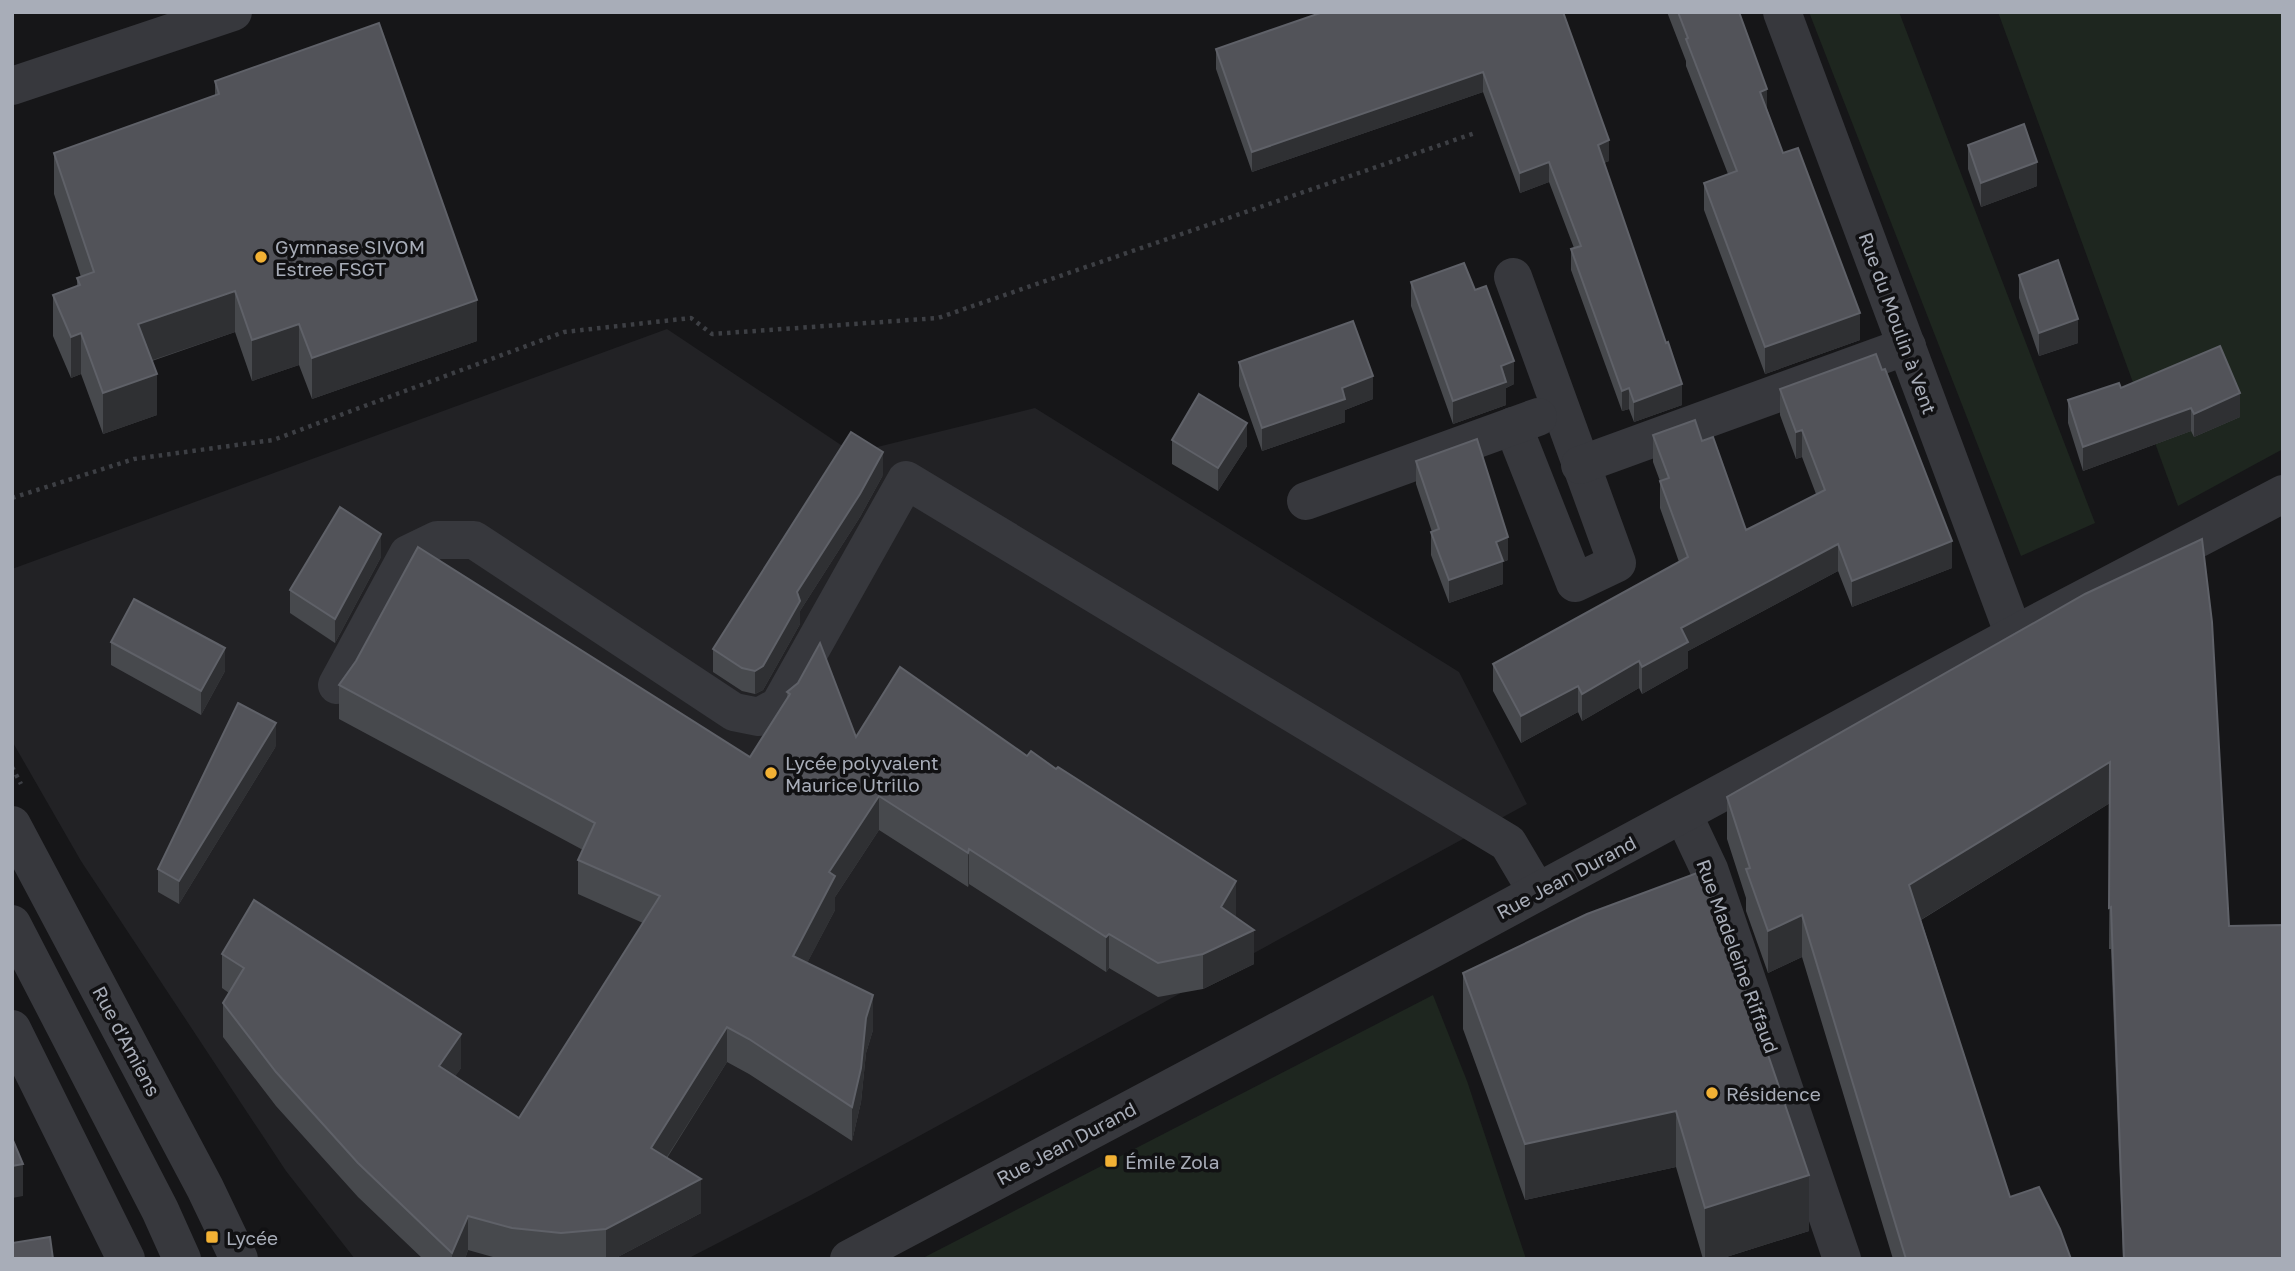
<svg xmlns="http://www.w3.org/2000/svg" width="2295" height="1271" font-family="'Golos Text',sans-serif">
	<rect width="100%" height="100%" fill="#161618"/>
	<polygon fill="#222225" points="667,329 853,453 1035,408 1459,672 1527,804 811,1195 687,1259 355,1259 286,1171 81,861 12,741 12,569"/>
	<g fill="#1e261f">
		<polygon points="1809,12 1899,12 2095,523 2021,556"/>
		<polygon points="1998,12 2283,12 2283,449 2178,506"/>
		<polygon points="1433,995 1467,1081 1526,1259 921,1259"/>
	</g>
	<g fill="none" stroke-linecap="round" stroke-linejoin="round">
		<g stroke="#3d3f44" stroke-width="4.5" stroke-dasharray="3.5 5" stroke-linecap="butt">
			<polyline points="12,498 134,459 273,440 564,332 691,318 712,334 938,318 1475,133"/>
			<polyline points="12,767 21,784"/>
		</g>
		<g stroke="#37383d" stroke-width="38">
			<polyline points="1782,12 2014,635"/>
			<polyline points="12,86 233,12"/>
			<polyline points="1513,277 1617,563 1575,583 1513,426"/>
			<polyline points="1580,465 1907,346"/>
			<polyline points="1306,501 1538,417"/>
			<polyline points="337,685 408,554 437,540 474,540 734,712 759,717 779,706 906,480 1508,843 1537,892"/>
			<polyline points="1683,814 1709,869 1842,1259"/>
			<polyline points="12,825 205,1188 239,1259"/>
			<polyline points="12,924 160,1210 182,1259"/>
			<polyline points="12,1029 126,1259"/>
			<polyline points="849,1259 1434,948 2014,635 2283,494"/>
		</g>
	</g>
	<g fill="#47494d">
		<polygon points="1563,12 1609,161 1604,163 1682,405 1634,422 1629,409 1622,411 1571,270 1571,249 1574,248 1549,182 1520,193 1483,92 1252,172 1216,69 1216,49"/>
		<polygon points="1667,12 1739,12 1767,109 1783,153 1860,340 1765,374 1704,210 1704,183 1728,174 1686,66 1686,61"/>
		<polygon points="215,81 477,341 312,399 299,365 252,381 235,332 152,361 157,415 103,434 81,374 71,378 53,336 53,295 77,286 77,278 81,277 54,194 54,153 215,95"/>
		<polygon points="1968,145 2037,186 1981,207 1968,169"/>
		<polygon points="2019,275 2078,343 2039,356 2019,298"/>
		<polygon points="1411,282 1514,384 1506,388 1506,405 1453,424 1411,306"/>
		<polygon points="1239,362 1373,399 1345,410 1345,422 1262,451 1239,386"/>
		<polygon points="2121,388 2240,417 2194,437 2191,431 2083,471 2068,423 2068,400"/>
		<polygon points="1780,389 1952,568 1852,607 1838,571 1688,651 1688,668 1642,694 1639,688 1582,721 1578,712 1521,743 1493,691 1493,664 1679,562 1660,508 1660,481 1653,462 1653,435 1702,441 1746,530 1816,494 1802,457 1796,459 1780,415"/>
		<polygon points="1172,440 1247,446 1218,491 1172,464"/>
		<polygon points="1416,461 1508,560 1503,562 1503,584 1449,603 1431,555 1431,532 1432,532 1416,484"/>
		<polygon points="883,475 860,517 800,611 800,624 763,690 755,694 742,691 713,672 713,649"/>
		<polygon points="381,557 335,643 290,613 290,590"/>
		<polygon points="2085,594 2229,926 2283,1259 2123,1259 2111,949 2109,949 2110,803 1921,920 2010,1197 2071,1259 1893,1259 1802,957 1768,973 1746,911 1746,898 1727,839 1727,797"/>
		<polygon points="111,642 225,671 201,715 111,665"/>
		<polygon points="339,685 750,757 787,699 787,692 856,737 1236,915 1235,917 1254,964 1203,989 1158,997 1109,968 1106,972 969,884 968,887 879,830 835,897 835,910 807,963 873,1030 866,1053 861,1102 852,1141 749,1074 727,1062 667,1158 701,1213 614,1259 500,1259 468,1250 465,1259 423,1259 358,1197 276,1106 223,1037 223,1003 229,993 222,988 222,954 461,1068 455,1076 519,1118 643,923 578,894 578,860 583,850 339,719"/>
		<polygon points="276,746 179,904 158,892 158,869"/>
		<polygon points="1463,973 1809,1175 1809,1231 1720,1259 1703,1259 1676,1167 1525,1200 1463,1029"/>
	</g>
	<g fill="#2f3033">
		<polygon points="1483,72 1483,92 1252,172 1252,152"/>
		<polygon points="1767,89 1767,116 1760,92"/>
		<polygon points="1609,140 1609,161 1598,165 1598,145"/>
		<polygon points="1549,162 1549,182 1520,193 1520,173"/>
		<polygon points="2037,162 2037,186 1981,207 1981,183"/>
		<polygon points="235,291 235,332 138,365 138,324"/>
		<polygon points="477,300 477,341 312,399 312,358"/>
		<polygon points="1860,313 1860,340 1765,374 1765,347"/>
		<polygon points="2078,319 2078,343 2039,356 2039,333"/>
		<polygon points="299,324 299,365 252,381 252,340"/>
		<polygon points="81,333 81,374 71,378 71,337"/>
		<polygon points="1514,361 1514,384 1506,388 1506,405 1453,424 1453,401 1501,366"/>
		<polygon points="157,374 157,415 103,434 103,393"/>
		<polygon points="1373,376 1373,399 1345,410 1345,422 1262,451 1262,428 1342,388"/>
		<polygon points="1682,384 1682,405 1634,422 1634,402"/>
		<polygon points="1629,388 1629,409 1622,411 1622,391"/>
		<polygon points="2240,393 2240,417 2194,437 2194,414"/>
		<polygon points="2191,408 2191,431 2083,471 2083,447"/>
		<polygon points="1247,423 1247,446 1218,491 1218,468"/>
		<polygon points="1802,430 1802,457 1796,459 1796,432"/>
		<polygon points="883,452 883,475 860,517 800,611 800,624 763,690 755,694 755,671 797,592"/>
		<polygon points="381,534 381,557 335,643 335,619"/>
		<polygon points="1508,537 1508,560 1503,562 1503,584 1449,603 1449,580 1496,542"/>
		<polygon points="1952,541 1952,568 1852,607 1852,581"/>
		<polygon points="1838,544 1838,571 1688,651 1688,668 1642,694 1642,667 1681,628"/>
		<polygon points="225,648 225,671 201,715 201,691"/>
		<polygon points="1639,661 1639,688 1582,721 1582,694"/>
		<polygon points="1578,686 1578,712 1521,743 1521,716"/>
		<polygon points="276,723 276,746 179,904 179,881"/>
		<polygon points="2110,762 2110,803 1909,927 1909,885"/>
		<polygon points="879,796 879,830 835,897 835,910 793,990 793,956 829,872"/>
		<polygon points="969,849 969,884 968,887 968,853"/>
		<polygon points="1236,881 1236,915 1221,942 1221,907"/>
		<polygon points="1802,915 1802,957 1768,973 1768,931"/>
		<polygon points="1254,930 1254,964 1203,989 1203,954"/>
		<polygon points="1109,934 1109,968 1106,972 1106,937"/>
		<polygon points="873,995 873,1030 866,1053 861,1102 852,1141 852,1107 866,1018"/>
		<polygon points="727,1027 727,1062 651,1182 651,1148"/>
		<polygon points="461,1034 461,1068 439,1100 439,1066"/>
		<polygon points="1676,1111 1676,1167 1525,1200 1525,1144"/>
		<polygon points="23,1164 23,1196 12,1198 12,1166"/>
		<polygon points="1809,1175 1809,1231 1720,1259 1705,1259 1705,1208"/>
		<polygon points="701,1179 701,1213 614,1259 606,1259 606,1229"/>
		<polygon points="468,1216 468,1250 465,1259 452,1259 452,1253"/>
	</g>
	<g fill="#525359" stroke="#5f6168" stroke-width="2">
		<polygon points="1323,12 1563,12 1609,140 1598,145 1666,343 1668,342 1682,384 1634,402 1629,388 1622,391 1571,249 1581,246 1549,162 1520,173 1483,72 1252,152 1216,49"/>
		<polygon points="1678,12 1739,12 1767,89 1760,92 1783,153 1798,148 1860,313 1765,347 1704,183 1737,171 1686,39 1688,38"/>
		<polygon points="379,23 477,300 312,358 299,324 252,340 235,291 138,324 157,374 103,393 81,333 71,337 53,295 80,285 77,278 94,272 54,153 219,94 215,81"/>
		<polygon points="2024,124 2037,162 1981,183 1968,145"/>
		<polygon points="2058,260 2078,319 2039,333 2019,275"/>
		<polygon points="1464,263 1475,290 1486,286 1514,361 1501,366 1506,382 1453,401 1411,282"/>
		<polygon points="1353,321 1373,376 1342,388 1345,399 1262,428 1239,362"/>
		<polygon points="2220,346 2240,393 2194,414 2191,408 2083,447 2068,400 2119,383 2121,388"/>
		<polygon points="1876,354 1882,370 1885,369 1952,541 1852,581 1838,544 1681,628 1688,642 1642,667 1639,661 1582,694 1578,686 1521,716 1493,664 1688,557 1660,481 1669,478 1653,435 1695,420 1702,441 1713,437 1746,530 1825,490 1802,430 1796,432 1780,389"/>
		<polygon points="1199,394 1247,423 1218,468 1172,440"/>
		<polygon points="851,432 883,452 860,494 797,592 800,601 763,666 755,671 742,668 713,649"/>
		<polygon points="1477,439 1508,537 1496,542 1503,561 1449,580 1431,532 1439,529 1416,461"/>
		<polygon points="340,507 381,534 335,619 290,590"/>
		<polygon points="2202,539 2212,622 2229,926 2282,925 2283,1259 2124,1259 2111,907 2109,908 2110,762 1909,885 2010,1197 2039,1187 2060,1229 2071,1259 1906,1259 1802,915 1768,931 1746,869 1750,868 1727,797 2085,594"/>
		<polygon points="418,547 750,757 790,694 787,692 798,683 820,643 856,737 900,667 1027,756 1031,751 1056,769 1058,767 1236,881 1221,907 1254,930 1203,954 1158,963 1109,934 1106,937 969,849 968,853 879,796 829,872 835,876 793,956 873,995 866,1018 861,1068 852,1107 749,1039 727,1027 651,1148 701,1179 606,1229 561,1233 512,1228 468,1216 452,1253 358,1163 276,1072 223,1003 244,968 222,954 254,900 461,1034 439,1066 519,1118 660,896 578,860 595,823 339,685 356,661"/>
		<polygon points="134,599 225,648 201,691 111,642"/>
		<polygon points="238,703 276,723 179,881 158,869"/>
		<polygon points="1705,870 1809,1175 1705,1208 1676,1111 1525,1144 1463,973 1587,914"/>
		<polygon points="12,1138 23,1164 12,1166"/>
		<polygon points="50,1237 53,1259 12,1259 12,1243"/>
	</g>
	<g fill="#f2b134" stroke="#111113" stroke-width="2.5">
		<circle cx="261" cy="257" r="7"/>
		<circle cx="771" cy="773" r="7"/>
		<circle cx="1712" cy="1093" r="7"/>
		<rect x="1104" y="1154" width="14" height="14" rx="3.5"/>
		<rect x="205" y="1230" width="14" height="14" rx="3.5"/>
	</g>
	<g text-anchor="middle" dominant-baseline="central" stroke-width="7" stroke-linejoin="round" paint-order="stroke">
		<g font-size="19" fill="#a8adb8" stroke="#111113" text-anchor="start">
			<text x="275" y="246">Gymnase SIVOM<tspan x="275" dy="22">Estree FSGT</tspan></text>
			<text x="785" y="762">Lycée polyvalent<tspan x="785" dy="22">Maurice Utrillo</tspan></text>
			<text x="1726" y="1093">Résidence</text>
			<text x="1125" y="1161">Émile Zola</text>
			<text x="226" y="1237">Lycée</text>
		</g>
		<g font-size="19" fill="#a8adb8" stroke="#111113">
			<text transform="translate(1898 323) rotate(70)">Rue du Moulin à Vent</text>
			<text transform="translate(1566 877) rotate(-28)">Rue Jean Durand</text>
			<text transform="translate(1738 956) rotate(70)">Rue Madeleine Riffaud</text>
			<text transform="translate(127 1041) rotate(62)">Rue d'Amiens</text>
			<text transform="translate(1066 1143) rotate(-28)">Rue Jean Durand</text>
		</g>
	</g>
	<rect width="2295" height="1271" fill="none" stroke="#a8adb8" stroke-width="28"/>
</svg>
